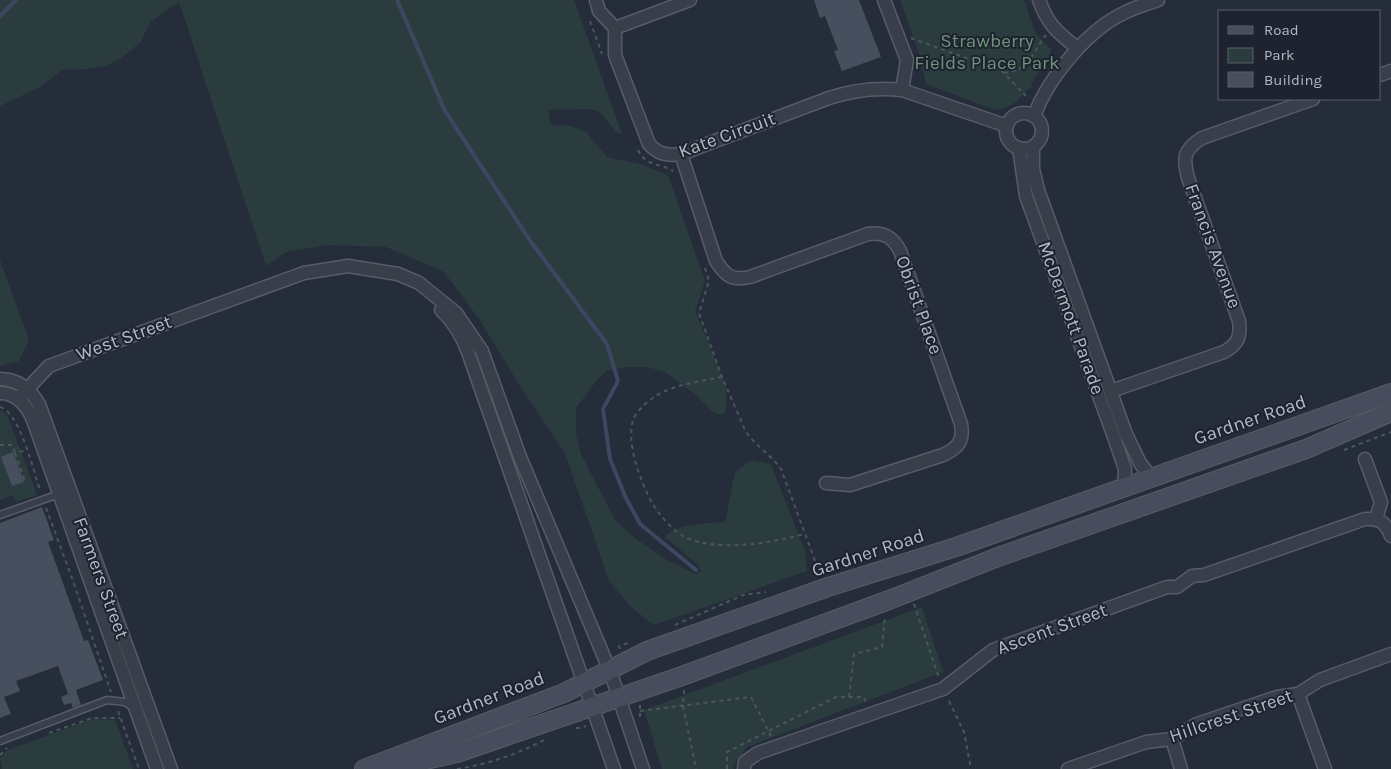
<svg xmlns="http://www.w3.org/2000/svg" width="1391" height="769" font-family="Karla,sans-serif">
	<rect width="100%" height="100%" fill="#252c3a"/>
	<g fill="#2b3c3f">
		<path d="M 0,0 L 574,0 L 622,134 L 617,133 L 600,112 L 589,109 L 548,110 L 551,125 L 571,126 L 586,132 L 607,157 L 640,164 L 668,175 L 705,281 L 695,311 L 726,386 L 726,411 L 721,415 L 713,412 L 695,394 L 665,372 L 647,367 L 626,367 L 606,371 L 597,380 L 576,408 L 576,434 L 581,454 L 615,520 L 636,539 L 667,560 L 696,574 L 701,571 L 698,565 L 665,537 C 677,522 707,524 725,522 L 735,472 L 752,460 L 771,464 L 805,551 L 807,571 L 654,625 L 632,608 L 609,581 L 565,453 L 520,386 L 479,319 L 444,272 L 386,247 L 329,245 L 286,252 L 266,266 L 179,2 L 150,22 L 141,42 L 121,58 L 106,66 L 88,69 L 62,70 L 40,87 L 0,106 Z"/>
		<path d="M 900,0 L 1024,0 L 1036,34 L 1051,49 L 1050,56 L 1031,84 L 1032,87 C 1016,98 1018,107 995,110 L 926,84 L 920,56 Z"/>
		<polygon points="0,260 29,340 19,361 0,366"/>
		<polygon points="0,411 3,411 8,417 37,495 16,502 13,495 0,500"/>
		<polygon points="922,607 943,672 747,747 733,766 734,769 662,769 644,710"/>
		<polygon points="92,719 115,720 133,769 2,769 0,758 8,750"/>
	</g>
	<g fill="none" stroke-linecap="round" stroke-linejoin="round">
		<g stroke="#3c4861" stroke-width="4">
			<polyline points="397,0 445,111 531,242 607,344 618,381 603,409 610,459 625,496 640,524 696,570"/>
			<polyline points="0,16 16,0"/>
		</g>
	</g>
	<g fill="#474f5e">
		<polygon points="814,0 859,0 881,57 842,71 834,51 838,50 825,16 820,18"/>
		<polygon points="13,452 24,482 12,486 1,457"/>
		<polygon points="42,507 54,540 48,542 84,641 88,640 103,680 76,690 81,705 73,708 71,703 64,705 61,697 68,694 58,666 16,681 20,691 4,697 11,714 0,718 0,523"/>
	</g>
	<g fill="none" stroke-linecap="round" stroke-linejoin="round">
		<g stroke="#575c68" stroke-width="9">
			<g id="lane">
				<polyline points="0,515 59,494"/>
				<polyline points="0,741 107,700 125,702 134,708"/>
			</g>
		</g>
		<g stroke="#575c68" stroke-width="15">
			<g id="street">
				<path d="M 596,0 L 599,11 L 615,28 L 615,55 L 649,144 C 658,154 667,156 681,154 L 829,98 C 853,90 877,87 902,90 L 1007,126"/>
				<polyline points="884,0 907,60 902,90"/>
				<path d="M 1039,0 C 1048,25 1057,32 1077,48"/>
				<polyline points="615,28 690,0"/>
				<polyline points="1380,75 1391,71"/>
				<circle cx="1024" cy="131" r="18"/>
				<path d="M 1034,116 C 1048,78 1088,29 1126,12 C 1136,7 1147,4 1158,0"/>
				<polyline points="1033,147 1033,169 1038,190 1126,434 1140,463 1151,477"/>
				<polyline points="1019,148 1026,196 1114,437 1125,469 1124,487"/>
				<path d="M 681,154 L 716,261 C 726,276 731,281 750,277 L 868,234 C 884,232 893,237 900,251 L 961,424 C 964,441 958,448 943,455 L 850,485 L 826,483"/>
				<path d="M 441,310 C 453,321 462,336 468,352 L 614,769"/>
				<path d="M 0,379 C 18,379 30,389 39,404 L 171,769"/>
				<path d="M 1111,391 L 1224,352 C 1238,344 1241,337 1239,321 L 1188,178 C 1183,158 1183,150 1202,138 L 1313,99"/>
				<path d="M 0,393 C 17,393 27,406 33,420 L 157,769"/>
				<polyline points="18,399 49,366 304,273 348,266 398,274 419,283 456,313 482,351 520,457 610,671 643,769"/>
				<polyline points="1365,459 1381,502 1376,519"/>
				<polyline points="1298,694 1325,769"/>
				<polyline points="1172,739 1181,769"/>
				<path d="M 744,769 L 745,762 L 758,753 L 943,689 L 993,650 L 1167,587 L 1177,587 L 1192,576 L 1204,575 L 1365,519 C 1380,518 1386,523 1391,536"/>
				<polyline points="1068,769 1146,742 1172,739 1197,724 1277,697 1298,694 1320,680 1391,654"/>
			</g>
		</g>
		<g stroke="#575c68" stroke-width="20">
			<g id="secondary">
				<polyline points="394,767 457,753 682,676 889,600 998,557 1306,449 1391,412"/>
				<polyline points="364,769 564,693 647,651 828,587 956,547 1391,393"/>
			</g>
		</g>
		<g stroke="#49575c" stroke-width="2" stroke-dasharray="4 4" stroke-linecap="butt">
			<polyline points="590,21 602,54"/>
			<polyline points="911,38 1002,71 1026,96"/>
			<path d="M 1004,73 C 1009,72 1015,71 1019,69 C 1031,64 1037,45 1046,35"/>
			<path d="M 638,150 C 646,167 661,163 673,171"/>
			<path d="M 705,268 L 709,281 L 699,313 L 722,377 L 746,432 C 756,446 771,455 781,469 L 820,574"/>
			<path d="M 722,377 C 689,384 659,385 637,413 C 620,435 644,494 659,513 C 668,525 680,537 695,541 C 728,550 771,543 804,534"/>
			<path d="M 0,407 C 20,413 33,470 40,490"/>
			<polyline points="0,445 12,445 15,452 26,451"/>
			<polyline points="1344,450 1391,432"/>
			<polyline points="15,453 25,481"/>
			<polyline points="46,508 72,578 111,692"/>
			<polyline points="914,604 939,678"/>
			<polyline points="675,625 743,595 766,592"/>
			<polyline points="620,649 619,646 631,642"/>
			<polyline points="684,690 683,706 696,769"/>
			<polyline points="849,697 854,654 882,647 885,616"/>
			<polyline points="949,701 964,732 971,769"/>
			<polyline points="640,705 640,720"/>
			<polyline points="118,711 139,769"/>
			<polyline points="640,711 751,697 771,736"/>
			<polyline points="576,728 580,728 586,726"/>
			<polyline points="49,733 92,718 120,718"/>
			<polyline points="0,755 7,748"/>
			<path d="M 457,769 C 489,764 518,754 546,739"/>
			<polyline points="727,769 727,752 836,697 864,697 866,703"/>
		</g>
		<use href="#lane" stroke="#393e4a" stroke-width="6"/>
		<use href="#street" stroke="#393e4a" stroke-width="12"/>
		<use href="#secondary" stroke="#474d5d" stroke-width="18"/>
	</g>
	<g text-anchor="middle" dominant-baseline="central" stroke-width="4" stroke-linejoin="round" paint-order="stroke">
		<g font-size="19" fill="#6d947a" stroke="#1e232f">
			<text x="987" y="41">Strawberry<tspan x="987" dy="22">Fields Place Park</tspan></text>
		</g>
		<g font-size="19" fill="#b4b9c6" stroke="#1e232f">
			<text transform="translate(727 135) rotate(-20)">Kate Circuit</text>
			<text transform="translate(1213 246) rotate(70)">Francis Avenue</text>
			<text transform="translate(919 305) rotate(70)">Obrist Place</text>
			<text transform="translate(1071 318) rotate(70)">McDermott Parade</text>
			<text transform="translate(124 338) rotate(-20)">West Street</text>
			<text transform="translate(1250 420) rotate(-19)">Gardner Road</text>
			<text transform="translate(868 553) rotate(-18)">Gardner Road</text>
			<text transform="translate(101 578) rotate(70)">Farmers Street</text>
			<text transform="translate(1052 629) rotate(-20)">Ascent Street</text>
			<text transform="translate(489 698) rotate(-21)">Gardner Road</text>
			<text transform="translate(1231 716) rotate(-19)">Hillcrest Street</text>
		</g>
	</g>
	<rect x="1218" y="10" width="162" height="90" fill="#1e232f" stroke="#5a5f6b"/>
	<rect x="1228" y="26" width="25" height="8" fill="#474d5d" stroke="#5a5f6b"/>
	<text x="1264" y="35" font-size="15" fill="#b4b9c6">Road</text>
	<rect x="1228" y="48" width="25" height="15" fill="#2b3c3f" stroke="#5a5f6b"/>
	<text x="1264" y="60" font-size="15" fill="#b4b9c6">Park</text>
	<rect x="1228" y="72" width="25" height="15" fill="#474f5e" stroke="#5a5f6b"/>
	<text x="1264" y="85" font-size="15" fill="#b4b9c6">Building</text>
</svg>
